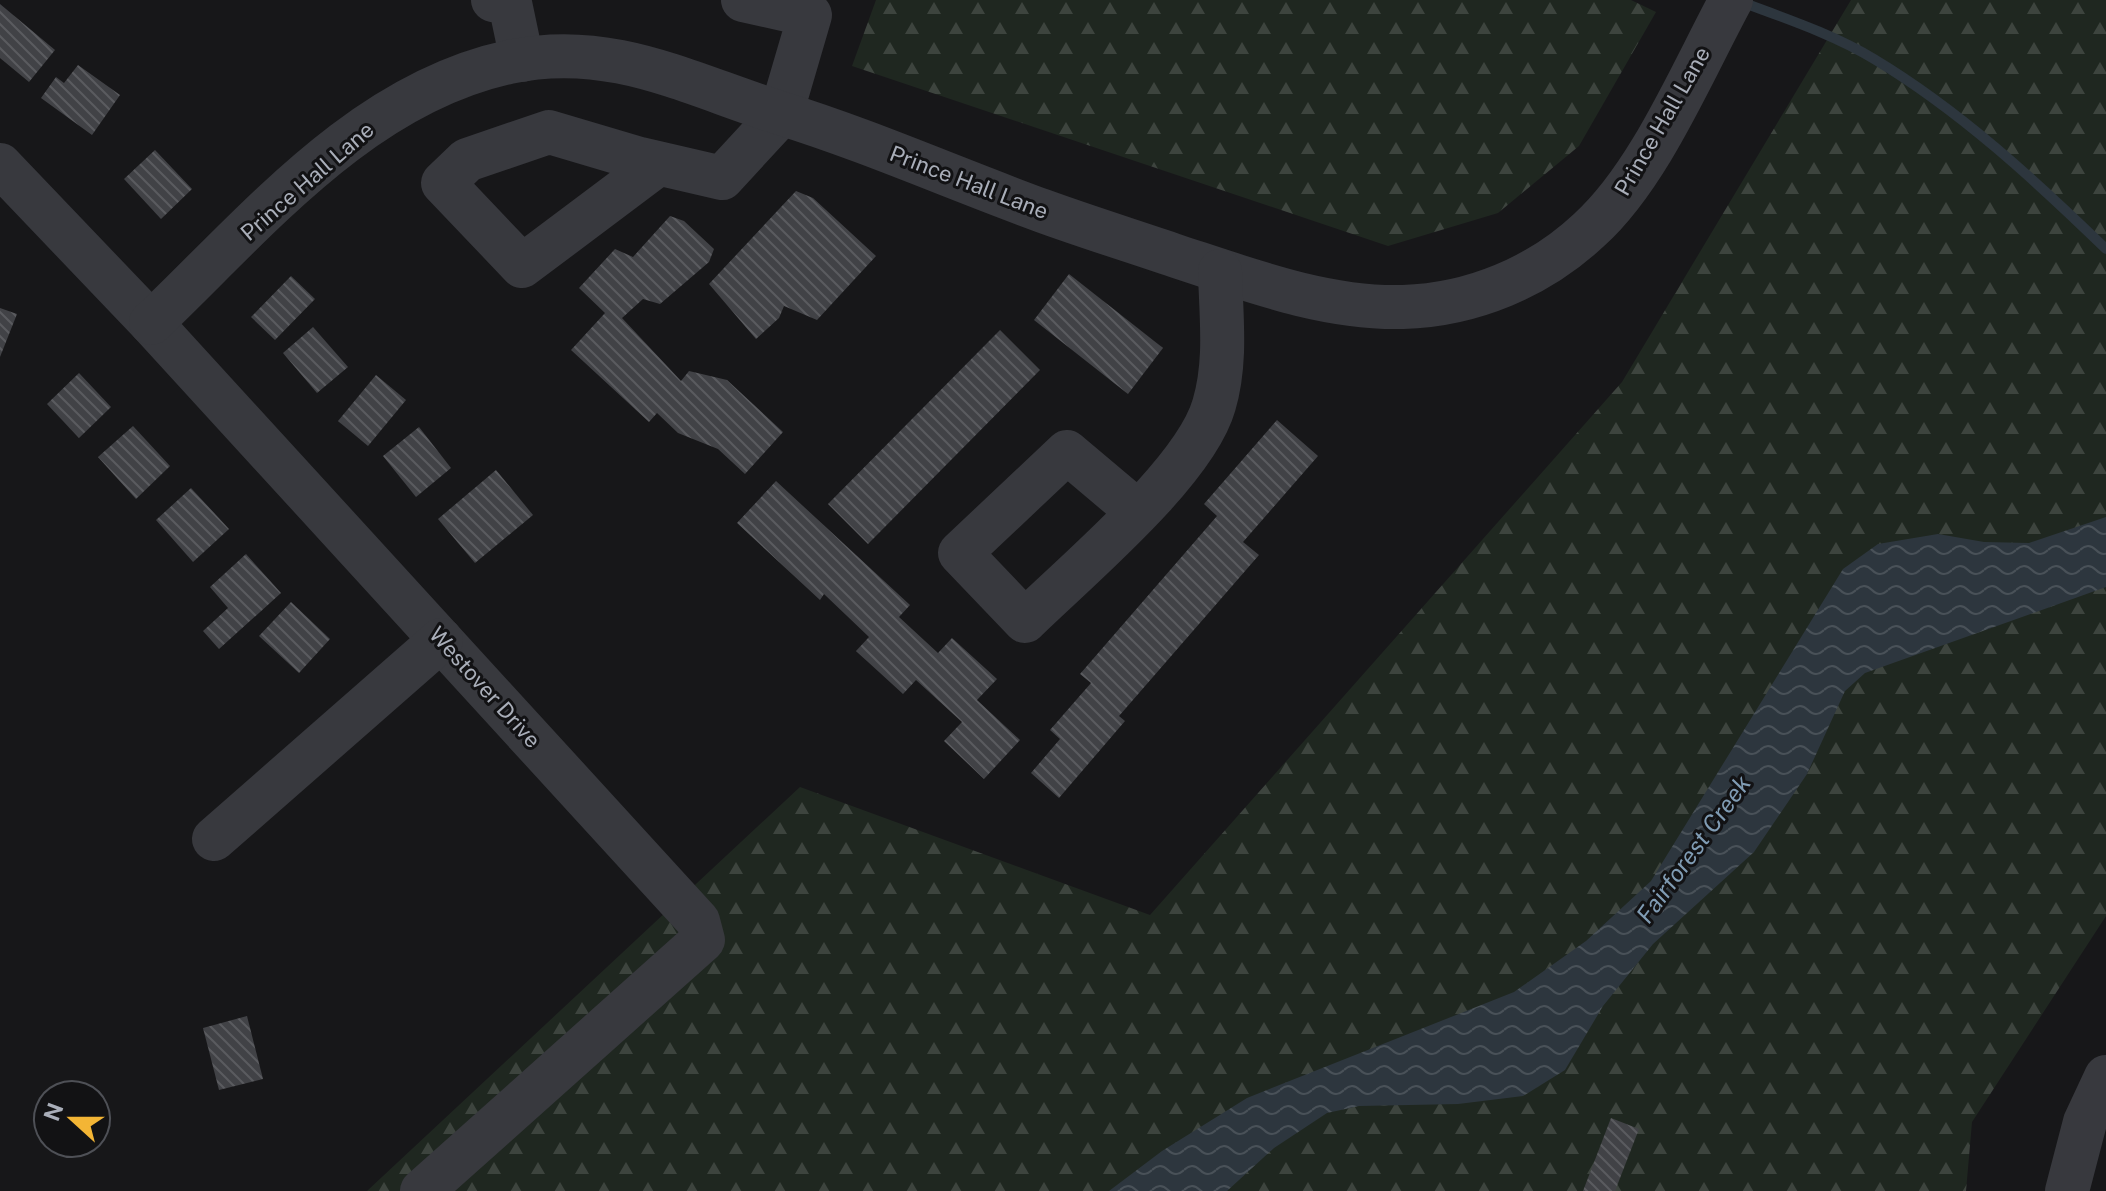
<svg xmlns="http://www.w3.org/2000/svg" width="2106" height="1191" font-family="'Public Sans',sans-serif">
	<defs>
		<pattern id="forest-firs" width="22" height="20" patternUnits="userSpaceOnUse" patternTransform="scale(2)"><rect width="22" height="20" fill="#1f2720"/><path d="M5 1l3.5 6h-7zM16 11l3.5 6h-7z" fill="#3d443e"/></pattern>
		<pattern id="water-waves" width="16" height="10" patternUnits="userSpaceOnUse" patternTransform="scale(2)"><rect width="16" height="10" fill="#2d363e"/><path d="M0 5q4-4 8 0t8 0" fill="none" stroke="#495158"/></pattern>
		<pattern id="building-back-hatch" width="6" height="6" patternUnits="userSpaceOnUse" patternTransform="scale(2)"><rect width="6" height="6" fill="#414246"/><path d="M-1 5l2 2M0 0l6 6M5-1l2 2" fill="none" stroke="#5a5b5f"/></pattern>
	</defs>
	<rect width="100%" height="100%" fill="#171719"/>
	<g fill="url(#forest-firs)">
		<polygon points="876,0 1631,0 1656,12 1579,146 1498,213 1388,246 852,66"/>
		<polygon points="1851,0 2106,0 2106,916 1972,1122 1966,1191 367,1191 800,787 1150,915 1622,382"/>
	</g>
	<polygon fill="url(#water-waves)" points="2106,517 2106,587 1865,673 1845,691 1807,774 1754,852 1653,944 1603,1006 1565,1070 1523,1096 1458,1104 1359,1106 1327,1113 1274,1148 1227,1191 1109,1191 1162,1151 1247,1098 1514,992 1586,941 1651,881 1843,569 1878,544 1938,534 1984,542 2029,543"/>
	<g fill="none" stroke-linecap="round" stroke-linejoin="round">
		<path stroke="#2d363e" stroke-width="10" d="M 1739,1 C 1784,18 1833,34 1874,59 C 1959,110 2035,180 2106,249"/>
	</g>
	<g fill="url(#building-back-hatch)">
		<polygon points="0,4 55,50 29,82 0,58"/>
		<polygon points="78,65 120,95 92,135 41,98 56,77 64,83"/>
		<polygon points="155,150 192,189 161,219 124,179"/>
		<polygon points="796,191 813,198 876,256 817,320 784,306 779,318 756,339 709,284"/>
		<polygon points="670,216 684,221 714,249 709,262 660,304 643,299 622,318 681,381 689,371 727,380 783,432 745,474 718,449 678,433 657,413 649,422 571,350 605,313 579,288 615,249 633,257"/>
		<polygon points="1069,274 1163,348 1128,394 1034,320"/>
		<polygon points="291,276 315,299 275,340 251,317"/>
		<polygon points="0,308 17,314 0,357"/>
		<polygon points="313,327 348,367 317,393 283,353"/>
		<polygon points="1000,330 1040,370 868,544 828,504"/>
		<polygon points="79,373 111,407 79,438 47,404"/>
		<polygon points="376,375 406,400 368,446 338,421"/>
		<polygon points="1277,420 1318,456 1243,542 1259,555 1119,716 1125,721 1059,798 1031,773 1060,739 1050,730 1091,683 1080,674 1217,516 1204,504"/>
		<polygon points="133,426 170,466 136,499 98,457"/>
		<polygon points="419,427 451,468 416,497 383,456"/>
		<polygon points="496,470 533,515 475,563 438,519"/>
		<polygon points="776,481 910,605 899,617 938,653 952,638 997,679 977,700 1020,740 984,779 944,741 962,722 916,680 903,694 856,651 869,637 824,594 820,600 737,523"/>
		<polygon points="191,488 229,529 193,562 156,520"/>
		<polygon points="246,554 281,593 219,649 203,631 228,608 210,587"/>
		<polygon points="291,602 330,639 299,673 259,636"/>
		<polygon points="247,1016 263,1079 219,1090 203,1028"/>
		<polygon points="1611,1118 1639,1129 1615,1191 1583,1191"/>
	</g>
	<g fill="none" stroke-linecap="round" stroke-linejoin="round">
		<g stroke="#38393e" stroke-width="44">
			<polyline points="493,0 510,3 522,60"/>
			<polyline points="658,164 522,266 443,183 467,160 549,132 640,159 722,178 781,114 810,15 743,0"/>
			<polyline points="0,165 151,323 698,921 703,940 422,1191"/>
			<path d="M 151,323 C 256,223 361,94 509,62 C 610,40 688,84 780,113 C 870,141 955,179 1043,211 C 1087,227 1132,241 1176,256 C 1249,280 1326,309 1403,307 C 1472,305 1539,277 1589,230 C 1649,176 1692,72 1731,0"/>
			<path d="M 1137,511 L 1067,452 L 960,553 L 1025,621 C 1077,570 1195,472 1214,405 C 1227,361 1221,316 1220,271"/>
			<polyline points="214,839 441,640"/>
			<polyline points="2067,1191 2085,1122 2106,1077"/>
		</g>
	</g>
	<g text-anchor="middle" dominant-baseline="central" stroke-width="6" stroke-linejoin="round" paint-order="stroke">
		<g font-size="22" fill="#a9aeb9" stroke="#121214">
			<text transform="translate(1662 121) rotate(-60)">Prince Hall Lane</text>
			<text transform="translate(307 181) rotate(-41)">Prince Hall Lane</text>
			<text transform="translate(969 182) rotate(21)">Prince Hall Lane</text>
			<text transform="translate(485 687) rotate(48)">Westover Drive</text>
		</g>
		<g font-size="24" font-style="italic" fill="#809cb4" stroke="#121214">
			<text transform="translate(1693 849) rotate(-54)">Fairforest Creek</text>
		</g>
	</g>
	<g transform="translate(72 1119) rotate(291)"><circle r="38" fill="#121214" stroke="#4e5056" stroke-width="2"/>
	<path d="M0-6L14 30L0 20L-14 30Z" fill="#f3b535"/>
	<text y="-12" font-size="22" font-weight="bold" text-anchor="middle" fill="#a9aeb9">N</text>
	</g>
</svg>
